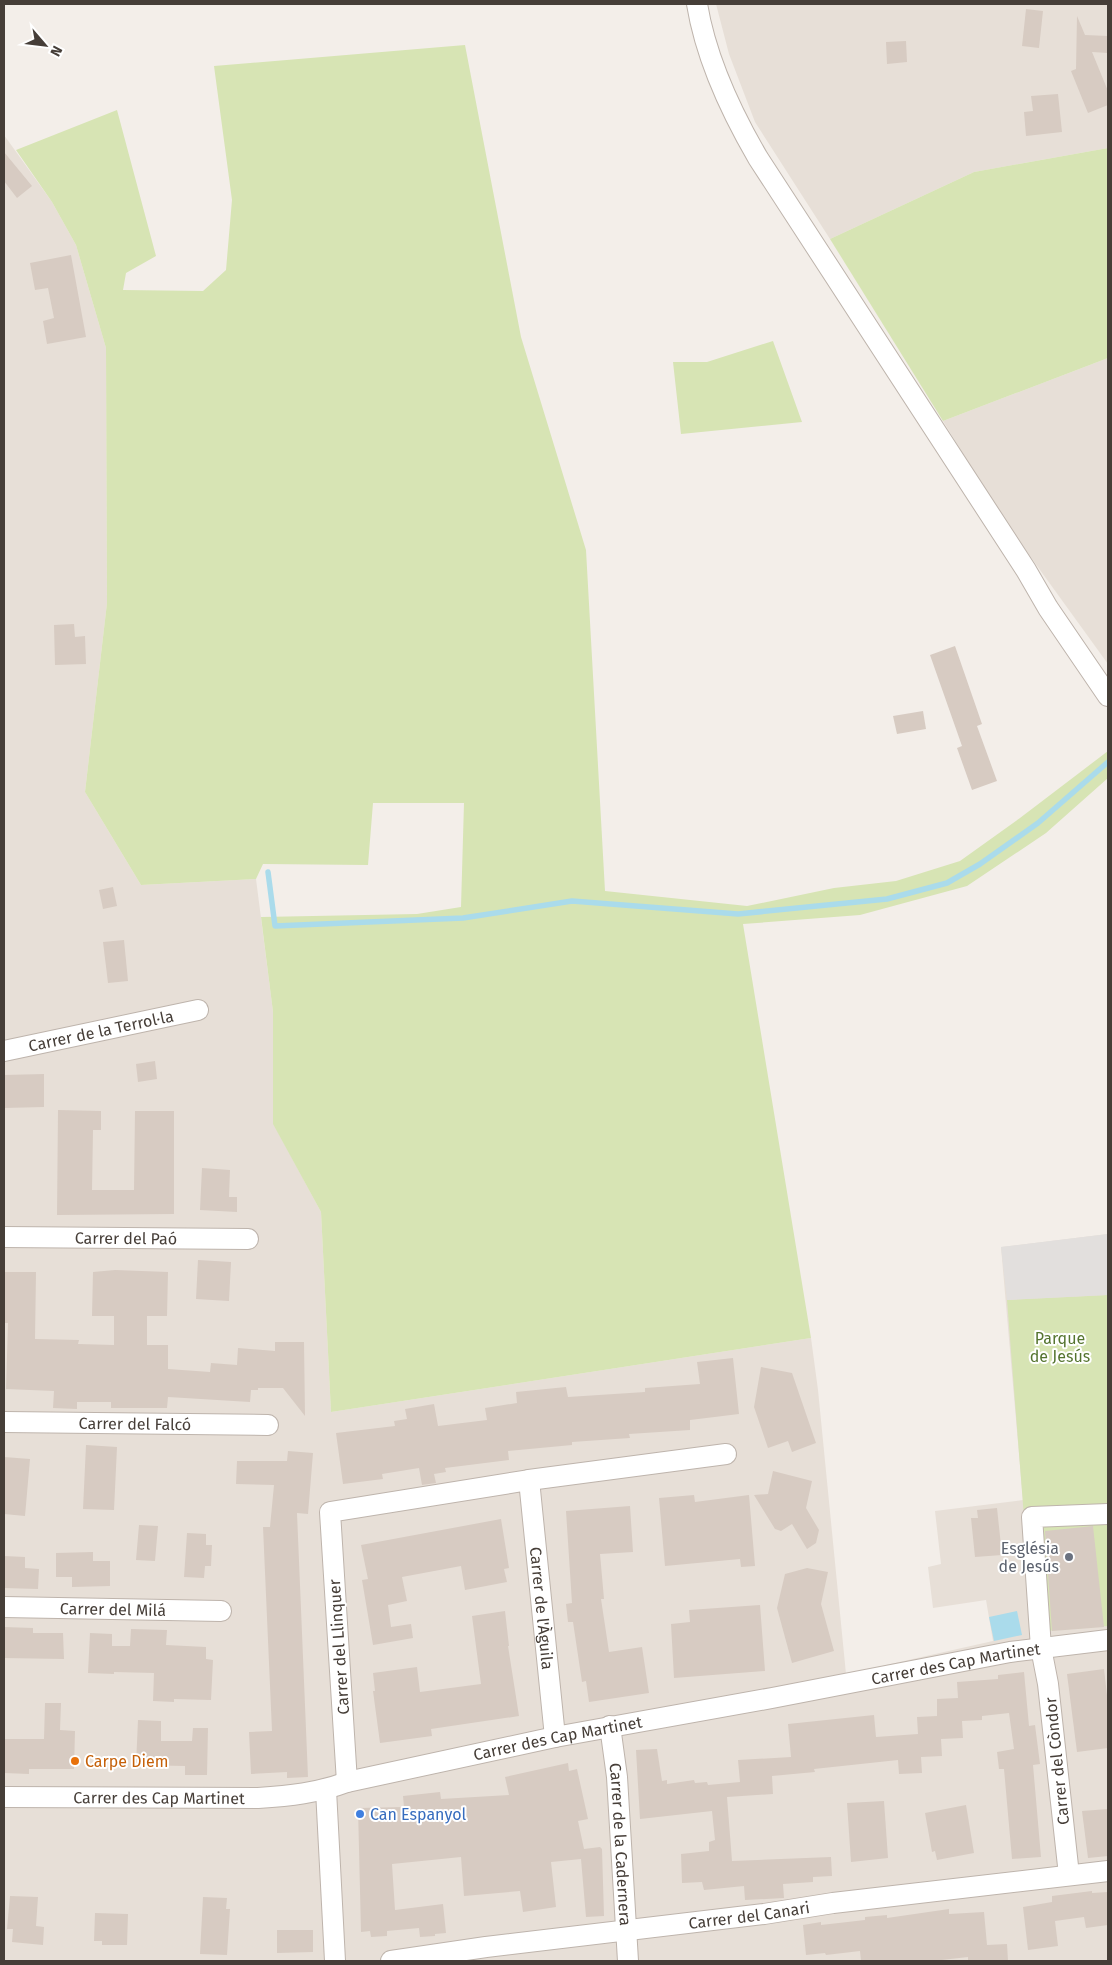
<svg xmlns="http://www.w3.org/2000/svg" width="1112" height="1965" font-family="'Fira Sans',sans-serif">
	<rect width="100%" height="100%" fill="#f3eee9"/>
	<g fill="#e7dfd7">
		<polygon points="716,4 1108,4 1108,148 974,172 830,239 755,122 729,54"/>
		<polygon points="4,135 52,202 76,245 106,348 107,603 85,792 141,885 256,879 273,1012 273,1123 321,1212 331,1412 811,1338 818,1390 846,1674 993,1641 986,1600 933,1608 928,1567 941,1564 935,1511 1023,1500 1001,1247 1108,1234 1108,1961 4,1961"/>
		<polygon points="1108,358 1108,664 1001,516 943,421"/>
	</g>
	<g fill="#d7e4b4">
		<polygon points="465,45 521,337 586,550 605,891 747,906 834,888 896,881 960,861 1020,818 1108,751 1108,778 1046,833 967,886 860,915 743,924 811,1338 331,1412 321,1212 273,1124 273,1012 261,917 417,914 461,907 464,803 373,803 368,865 263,864 256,879 141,885 85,792 107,603 106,348 76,245 52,202 16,150 117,110 156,256 126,273 123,290 203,291 226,270 232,200 214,66"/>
		<polygon points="1108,148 1108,358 943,421 830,239 974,172"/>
		<polygon points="773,341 802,422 681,434 673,362 707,362"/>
		<polygon points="1108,1295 1108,1626 1033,1632 1007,1300"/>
	</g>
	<polygon fill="#e2dfdd" points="1108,1234 1108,1295 1007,1300 1001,1247"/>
	<polygon fill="#aadbeb" points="1017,1611 1022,1635 994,1641 989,1617"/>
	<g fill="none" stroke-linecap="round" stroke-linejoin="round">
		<polyline stroke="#aadbeb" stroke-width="5.5" points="268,872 275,926 463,918 572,901 738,914 887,899 947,883 980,864 1038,823 1108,762"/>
	</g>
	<g fill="#d7cbc2">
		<polygon points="1026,9 1043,11 1039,48 1022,46"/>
		<polygon points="1077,16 1085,35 1108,36 1108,53 1092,52 1108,91 1108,105 1088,113 1071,71 1076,69"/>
		<polygon points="906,41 907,62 887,64 886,42"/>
		<polygon points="1058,94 1062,132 1026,136 1024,112 1033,111 1031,96"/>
		<polygon points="4,152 32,186 17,198 4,181"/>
		<polygon points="71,255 86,337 47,344 43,321 54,318 48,288 35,290 30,263"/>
		<polygon points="74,624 75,637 85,636 86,664 55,665 54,625"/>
		<polygon points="955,646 982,724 977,726 997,781 972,790 957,748 962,746 930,655"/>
		<polygon points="923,711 926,729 897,734 893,716"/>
		<polygon points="113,887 117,906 103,909 99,890"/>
		<polygon points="124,940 128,981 108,983 103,942"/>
		<polygon points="155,1061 157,1079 138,1082 136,1064"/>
		<polygon points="44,1074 44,1107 4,1108 4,1075"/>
		<polygon points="58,1110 101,1111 101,1130 93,1130 92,1190 134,1190 135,1111 174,1111 174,1214 57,1215"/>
		<polygon points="202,1168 230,1170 229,1197 237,1197 237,1212 200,1210"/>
		<polygon points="198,1260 231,1262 229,1301 196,1299"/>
		<polygon points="115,1270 168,1272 167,1316 147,1316 147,1345 168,1345 168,1369 210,1372 211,1363 237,1365 238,1348 275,1351 275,1342 304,1342 305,1416 283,1388 258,1388 258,1390 251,1390 250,1402 168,1397 167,1408 111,1408 111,1402 77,1402 77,1409 53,1408 54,1391 6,1389 8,1323 4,1323 4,1272 36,1272 35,1339 79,1340 78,1344 114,1345 114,1316 92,1316 93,1272"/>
		<polygon points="733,1358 739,1414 690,1420 690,1430 629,1434 630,1438 572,1442 572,1445 508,1451 509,1460 445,1468 446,1472 434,1474 436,1483 422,1485 419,1468 382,1474 383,1479 343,1484 336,1433 395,1426 394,1421 407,1419 405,1409 434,1404 438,1426 487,1420 485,1408 517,1403 516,1392 566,1387 568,1397 645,1392 645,1388 700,1384 697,1362"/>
		<polygon points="761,1367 792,1373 816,1443 792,1452 788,1441 768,1448 754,1407"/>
		<polygon points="86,1445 117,1447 114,1510 83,1509"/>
		<polygon points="288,1451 313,1453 308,1514 297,1513 308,1777 287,1778 287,1772 251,1774 249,1732 272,1731 263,1527 270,1527 274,1485 236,1484 237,1461 287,1461"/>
		<polygon points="4,1457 30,1459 25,1516 4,1514"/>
		<polygon points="773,1471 812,1481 806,1508 819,1530 816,1543 807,1549 792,1524 781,1531 775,1529 754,1495 768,1494"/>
		<polygon points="694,1495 695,1502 749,1495 755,1566 741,1567 740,1559 665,1566 659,1498"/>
		<polygon points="630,1506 633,1552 600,1554 604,1599 601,1599 609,1652 642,1647 649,1693 589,1702 586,1681 582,1682 573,1622 568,1622 566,1604 572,1603 566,1511"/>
		<polygon points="997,1508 1002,1555 975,1557 971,1518 978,1518 977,1510"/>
		<polygon points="501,1519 509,1568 504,1569 507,1582 465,1590 461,1566 402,1577 407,1601 388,1605 391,1627 411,1624 413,1638 373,1645 362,1580 368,1579 361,1545"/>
		<polygon points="139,1525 158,1526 155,1561 136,1560"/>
		<polygon points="1093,1526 1104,1627 1052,1631 1045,1531"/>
		<polygon points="187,1533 206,1534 206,1545 212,1545 211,1566 205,1566 204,1578 184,1577"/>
		<polygon points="93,1552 93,1561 110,1561 110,1586 72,1587 72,1577 56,1577 56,1553"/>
		<polygon points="4,1556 25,1557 25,1568 39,1569 38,1589 4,1588"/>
		<polygon points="807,1568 828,1572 821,1604 834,1651 792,1663 777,1608 785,1574"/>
		<polygon points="760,1605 765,1671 674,1678 671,1624 690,1622 689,1610"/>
		<polygon points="505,1611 509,1646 508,1646 519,1716 431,1729 432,1736 380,1743 373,1691 375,1691 373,1673 417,1667 420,1692 481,1684 472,1616"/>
		<polygon points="4,1627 33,1628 33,1633 63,1633 64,1659 4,1658"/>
		<polygon points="131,1629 167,1630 166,1645 206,1647 206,1659 213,1660 211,1700 174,1699 174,1702 153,1701 154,1673 114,1672 114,1674 88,1673 90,1633 112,1634 112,1646 130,1646"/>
		<polygon points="1104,1669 1108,1704 1108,1748 1077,1752 1067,1674"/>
		<polygon points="1024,1672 1029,1726 1035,1725 1040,1764 1033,1765 1041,1857 1012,1859 1004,1769 999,1769 997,1752 1014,1749 1009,1713 982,1716 982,1720 962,1721 963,1738 941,1739 942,1756 921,1757 922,1773 899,1774 898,1760 814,1769 815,1772 772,1776 773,1794 727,1797 732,1861 831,1857 832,1876 813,1877 813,1882 783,1884 784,1898 745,1900 744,1886 704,1890 702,1882 682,1883 681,1854 709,1851 709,1842 715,1840 712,1811 640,1819 636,1750 657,1749 662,1781 667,1780 667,1784 694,1780 695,1783 707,1782 708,1785 740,1782 738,1760 791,1757 788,1724 874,1715 876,1737 918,1734 917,1717 937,1716 937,1699 958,1698 957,1682 998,1679 998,1675"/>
		<polygon points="45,1703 61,1703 60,1730 75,1731 74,1769 29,1769 29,1774 4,1773 4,1739 44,1739"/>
		<polygon points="138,1720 161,1721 161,1741 192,1741 193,1728 208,1728 207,1775 185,1775 185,1766 136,1765"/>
		<polygon points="568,1763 569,1771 577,1769 588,1819 578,1821 584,1849 600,1847 602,1849 604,1916 586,1917 581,1859 551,1862 556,1907 523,1912 520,1891 464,1896 461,1857 392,1864 395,1910 443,1904 446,1933 435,1934 435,1936 420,1937 419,1928 387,1931 387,1936 371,1937 370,1931 361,1932 358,1808 404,1807 403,1796 440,1792 441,1799 509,1795 505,1777"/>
		<polygon points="884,1801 888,1858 851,1862 847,1803"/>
		<polygon points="966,1805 974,1853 937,1860 935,1851 932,1852 925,1813"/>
		<polygon points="1108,1809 1108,1856 1088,1858 1082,1811"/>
		<polygon points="1092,1891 1092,1893 1108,1892 1108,1925 1086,1928 1084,1917 1055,1921 1058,1946 1028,1950 1023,1907 1052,1902 1052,1896"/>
		<polygon points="10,1896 38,1897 36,1926 44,1927 43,1945 12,1942 13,1929 7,1929"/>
		<polygon points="203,1897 227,1898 226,1909 230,1909 227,1955 200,1954"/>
		<polygon points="949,1909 949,1914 984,1912 987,1945 1007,1944 1008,1961 968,1961 968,1957 933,1961 861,1961 860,1951 826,1955 825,1953 806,1955 803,1925 821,1922 821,1925 865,1920 865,1917 887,1915 887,1918"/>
		<polygon points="95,1913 128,1914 127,1945 102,1945 102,1941 94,1941"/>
		<polygon points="277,1930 313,1930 313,1952 277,1953"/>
	</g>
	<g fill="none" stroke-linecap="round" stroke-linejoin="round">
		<g stroke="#beb4ac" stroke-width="22">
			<g id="minor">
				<path d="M 697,4 C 706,59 730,110 758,158 L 1026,570 L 1048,608 L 1108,696"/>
				<path id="s1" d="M 4,1051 L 198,1010"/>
				<path id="s2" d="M 4,1237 L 248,1239"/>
				<path id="s3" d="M 4,1422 L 268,1425"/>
				<polyline points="529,1480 726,1454"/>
				<path id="s4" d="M 4,1607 L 221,1611"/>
				<path id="s5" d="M 610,1726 L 617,1777 L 628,1961"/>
				<path id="s6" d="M 347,1782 L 330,1512 L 529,1480 L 555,1737"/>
				<polyline points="326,1790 335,1961"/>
				<path id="s7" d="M 4,1797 L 258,1798 C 289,1796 318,1793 347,1782 L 555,1737 L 772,1698 L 1010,1652 L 1108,1640"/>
				<polyline points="1069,1875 1048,1684 1041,1648 1032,1517 1108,1514"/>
				<path id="s8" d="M 391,1961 L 486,1947 L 764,1914 L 833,1903 L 1108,1871"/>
			</g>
		</g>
		<use href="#minor" stroke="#fff" stroke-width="20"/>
	</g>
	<circle fill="#6b7280" stroke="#fff" stroke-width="2" cx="1069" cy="1557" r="5"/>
	<circle fill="#e8710a" stroke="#fff" stroke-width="2" cx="75" cy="1761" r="5"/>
	<circle fill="#3f7fe0" stroke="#fff" stroke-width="2" cx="360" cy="1814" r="5"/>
	<g text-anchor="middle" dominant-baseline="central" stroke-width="4" stroke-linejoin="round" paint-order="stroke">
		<g font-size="16" fill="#463e38" stroke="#fff">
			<text stroke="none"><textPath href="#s1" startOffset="99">Carrer de la Terrol·la</textPath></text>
			<text stroke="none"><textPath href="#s2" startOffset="122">Carrer del Paó</textPath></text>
			<text stroke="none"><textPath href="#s3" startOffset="131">Carrer del Falcó</textPath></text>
			<text stroke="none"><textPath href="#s6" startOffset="601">Carrer de l'Àguila</textPath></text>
			<text stroke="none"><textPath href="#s4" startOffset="109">Carrer del Milá</textPath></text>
			<text transform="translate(339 1647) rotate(-94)">Carrer del Llinquer</text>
			<text stroke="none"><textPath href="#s7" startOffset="965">Carrer des Cap Martinet</textPath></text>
			<text stroke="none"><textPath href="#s7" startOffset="560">Carrer des Cap Martinet</textPath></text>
			<text transform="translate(1057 1761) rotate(-96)">Carrer del Còndor</text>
			<text stroke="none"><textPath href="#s7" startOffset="155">Carrer des Cap Martinet</textPath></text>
			<text stroke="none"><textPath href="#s5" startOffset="119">Carrer de la Cadernera</textPath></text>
			<text stroke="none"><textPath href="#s8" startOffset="361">Carrer del Canari</textPath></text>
		</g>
		<g font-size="16" fill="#54742f" stroke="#fff">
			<text x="1060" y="1338">Parque<tspan x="1060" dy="18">de Jesús</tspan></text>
		</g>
		<g font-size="16" fill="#5b616d" stroke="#fff" text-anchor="end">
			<text x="1059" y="1548">Església<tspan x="1059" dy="18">de Jesús</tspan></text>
		</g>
		<g font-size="16" fill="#c56008" stroke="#fff" text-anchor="start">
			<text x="85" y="1761">Carpe Diem</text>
		</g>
		<g font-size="16" fill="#366cbe" stroke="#fff" text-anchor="start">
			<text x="370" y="1814">Can Espanyol</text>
		</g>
	</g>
	<rect width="1112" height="1965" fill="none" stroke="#463e38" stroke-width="10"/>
	<g transform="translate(45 45) rotate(118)" stroke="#ffffff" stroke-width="4" paint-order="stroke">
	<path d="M0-4L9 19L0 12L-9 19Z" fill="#463e38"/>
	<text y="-8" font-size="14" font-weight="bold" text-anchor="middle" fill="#463e38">N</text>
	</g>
</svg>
